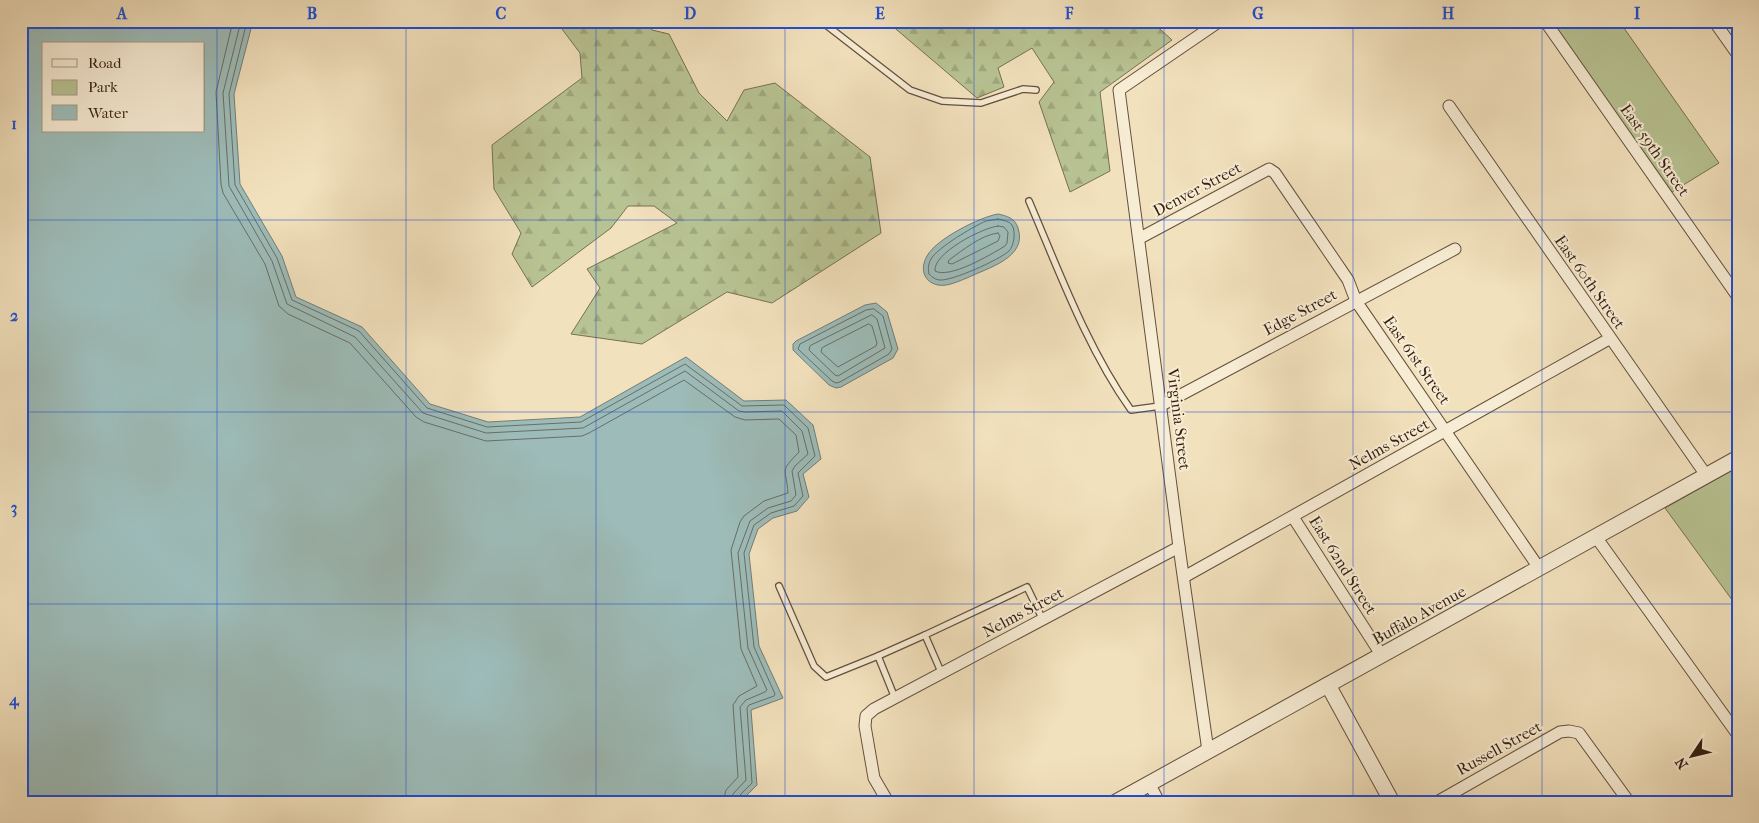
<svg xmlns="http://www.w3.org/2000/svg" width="1759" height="823" font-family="'IM FELL French Canon',serif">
	<defs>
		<pattern id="forest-firs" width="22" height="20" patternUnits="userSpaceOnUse" patternTransform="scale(1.25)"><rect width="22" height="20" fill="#b8c393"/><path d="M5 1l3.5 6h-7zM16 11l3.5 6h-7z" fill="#9fa77e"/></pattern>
	</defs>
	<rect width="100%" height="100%" fill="#f2e1bd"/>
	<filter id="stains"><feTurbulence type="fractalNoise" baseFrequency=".004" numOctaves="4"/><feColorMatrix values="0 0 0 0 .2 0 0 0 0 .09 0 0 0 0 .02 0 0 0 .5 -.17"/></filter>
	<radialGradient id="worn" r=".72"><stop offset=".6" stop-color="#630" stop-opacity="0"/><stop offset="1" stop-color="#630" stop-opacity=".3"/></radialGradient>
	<g fill="#b8c393" stroke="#767152">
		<polygon points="1551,21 1619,21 1719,163 1672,192"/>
		<polygon points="1738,467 1738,608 1665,508"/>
	</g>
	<g fill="url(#forest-firs)" stroke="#767152">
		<polygon points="556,21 645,21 652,30 669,34 699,93 727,121 744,90 775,83 870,157 881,233 772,303 727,292 642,344 571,334 600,288 587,269 677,223 654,206 628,206 611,228 532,287 512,254 521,233 494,189 492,145 582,78 580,53"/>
		<polygon points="890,21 1151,21 1172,40 1100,92 1110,171 1070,192 1039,102 1054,82 1032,48 998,68 1004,87 977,98 890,24"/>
	</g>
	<g fill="#9dbcb9" stroke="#737d76" fill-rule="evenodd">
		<path d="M 21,21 L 253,21 L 234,94 L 240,184 L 282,256 L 296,297 L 362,327 L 430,404 L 488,422 L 580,417 L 686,357 L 744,401 L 786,400 L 813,425 L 821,459 L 803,474 L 809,497 L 797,511 L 773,518 L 758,529 L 749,554 L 759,646 L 783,698 L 751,710 L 757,785 L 740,802 L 21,802 ZM 44,44 L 204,44 L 204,131 L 44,131 Z"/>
		<path d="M 998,214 C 1007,216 1015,218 1018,228 C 1028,258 987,268 967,278 C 959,281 947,287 938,285 C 923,282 920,268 927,256 C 936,239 980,217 998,214 Z"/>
		<polygon points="876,303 887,312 898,349 893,358 841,387 836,388 829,385 793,350 793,344 796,341 865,305"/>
	</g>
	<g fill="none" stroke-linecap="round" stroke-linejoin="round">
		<g stroke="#696e65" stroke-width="1">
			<path d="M 233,21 L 216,92 L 221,184 L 223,193 L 265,264 L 279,306 L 288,314 L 350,343 L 416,417 L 424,422 L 486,441 L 582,436 L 589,433 L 684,380 L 735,417 L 745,420 L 779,419 L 796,435 L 799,452 C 779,473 786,466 788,493 L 764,501 L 744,516 L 740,522 L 731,550 L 741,649 L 757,686 L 739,696 L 733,705 L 738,777 L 726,790 L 723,802"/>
			<polyline points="241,21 223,93 229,186 272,261 287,304 355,337 423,413 486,433 583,428 685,371 739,411 745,412 782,411 802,431 808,454 795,466 792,471 796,495 791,501 768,508 750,521 738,553 748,648 767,690 765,692 746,700 740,707 746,780 733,794 731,802"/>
			<polyline points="247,21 229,94 235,185 277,258 292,300 359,331 427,408 487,427 581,422 685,364 742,406 784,405 808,428 815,456 798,473 803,496 794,506 771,513 754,525 744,553 754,647 775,694 774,696 749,705 747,708 752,783 738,797 737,802"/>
			<path d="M 998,219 C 1003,220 1009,221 1012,225 C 1016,232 1014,246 1009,251 C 999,260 952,281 940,280 C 936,280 932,277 929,274 C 928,269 928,264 931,259 C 937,248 974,226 986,221 C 990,220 994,220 998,219 Z"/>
			<path d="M 998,226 L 1004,227 L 1008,232 L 1007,243 L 1005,246 C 990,255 950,279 935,271 C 933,253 982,228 998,226 Z"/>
			<path d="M 998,233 L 1000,236 L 998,241 L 952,264 L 948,263 L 949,260 C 963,250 981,235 998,233 Z"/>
			<polygon points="874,309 883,316 892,349 889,354 840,382 836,383 832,381 798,349 800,344 866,310"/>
			<polygon points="872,315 877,319 885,348 838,376 835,375 809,350 810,346"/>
			<polygon points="869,324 872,326 877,343 876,346 838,367 821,352 822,348"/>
		</g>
		<g stroke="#64503c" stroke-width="8">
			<g id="service">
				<polyline points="821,21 910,90 942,101 981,103 1023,89 1036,90"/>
				<path d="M 1029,201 C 1059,271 1087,348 1131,410 L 1160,406"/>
				<polyline points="779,586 814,666 826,677 878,656 895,698"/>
				<polyline points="925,635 1027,587 1043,620"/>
				<polyline points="878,656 925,635 942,674"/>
			</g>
		</g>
		<g stroke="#64503c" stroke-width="13">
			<g id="minor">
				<polyline points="1545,21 1738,297"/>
				<polyline points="1714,21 1738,55"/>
				<polyline points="1449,106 1706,475"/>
				<polyline points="1140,238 1269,169 1275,173 1348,280 1356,301 1539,568"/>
				<polyline points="1160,406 1455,249"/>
				<polyline points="1293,517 1382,656"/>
				<polyline points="1596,537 1738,735"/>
				<polyline points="1184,577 1609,339"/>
				<polyline points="1208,751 1179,547 1119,90 1220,21"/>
				<polyline points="1149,783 1159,802"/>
				<polyline points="888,802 874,778 865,726 866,716 874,709 1179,547"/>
				<polyline points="1437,802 1560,732 1569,731 1579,733 1629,802"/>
			</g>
		</g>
		<g stroke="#64503c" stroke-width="17">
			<g id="tertiary">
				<polyline points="1328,685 1392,802"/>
				<polyline points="1116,802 1738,458"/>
			</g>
		</g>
		<use href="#service" stroke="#f7ecd4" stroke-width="5.5"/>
		<use href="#minor" stroke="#f7ecd4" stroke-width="11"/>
		<use href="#tertiary" stroke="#f7ecd4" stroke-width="15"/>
	</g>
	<path fill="none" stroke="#1d4ed8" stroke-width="1" stroke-opacity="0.55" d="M 217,21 L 217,802M 406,21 L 406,802M 596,21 L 596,802M 785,21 L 785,802M 974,21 L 974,802M 1164,21 L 1164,802M 1353,21 L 1353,802M 1542,21 L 1542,802M 21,220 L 1738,220M 21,412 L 1738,412M 21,604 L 1738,604"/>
	<g text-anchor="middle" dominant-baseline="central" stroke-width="4" stroke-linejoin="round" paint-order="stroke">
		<g font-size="16" fill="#351f11" stroke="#f7ecd4">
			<text transform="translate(1655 150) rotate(55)">East 59th Street</text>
			<text transform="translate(1197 189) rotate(-28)">Denver Street</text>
			<text transform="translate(1590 282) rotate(55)">East 60th Street</text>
			<text transform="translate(1300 312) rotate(-28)">Edge Street</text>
			<text transform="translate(1417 360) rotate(55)">East 61st Street</text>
			<text transform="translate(1179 419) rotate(83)">Virginia Street</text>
			<text transform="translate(1389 444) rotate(-29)">Nelms Street</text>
			<text transform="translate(1343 565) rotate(58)">East 62nd Street</text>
			<text transform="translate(1023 612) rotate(-28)">Nelms Street</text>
			<text transform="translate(1419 615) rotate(-29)">Buffalo Avenue</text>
			<text transform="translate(1499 748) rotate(-29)">Russell Street</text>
		</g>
	</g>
	<rect width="1759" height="823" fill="none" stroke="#f2e1bd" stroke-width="55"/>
	<rect x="42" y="42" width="162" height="90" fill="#f7ecd4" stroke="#a99a86"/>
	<rect x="52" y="59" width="25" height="8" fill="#f7ecd4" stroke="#a99a86"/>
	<text x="88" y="68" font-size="15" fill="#351f11">Road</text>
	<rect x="52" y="80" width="25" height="15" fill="#b8c393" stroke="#a99a86"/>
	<text x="88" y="92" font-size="15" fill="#351f11">Park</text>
	<rect x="52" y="105" width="25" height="15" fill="#9dbcb9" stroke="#a99a86"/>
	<text x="88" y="118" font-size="15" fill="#351f11">Water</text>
	<g transform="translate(1692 756) rotate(235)" stroke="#f7ecd4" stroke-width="4" paint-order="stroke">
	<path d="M0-4L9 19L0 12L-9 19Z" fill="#351f11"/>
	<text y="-8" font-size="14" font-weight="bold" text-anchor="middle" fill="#351f11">N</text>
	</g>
	<rect x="28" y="28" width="1704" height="768" fill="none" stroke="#1d4ed8" stroke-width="2"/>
	<g font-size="16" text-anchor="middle" font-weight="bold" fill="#1d4ed8">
		<text x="122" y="19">A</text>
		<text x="312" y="19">B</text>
		<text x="501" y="19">C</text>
		<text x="690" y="19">D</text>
		<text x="880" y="19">E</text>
		<text x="1069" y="19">F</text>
		<text x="1258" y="19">G</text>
		<text x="1448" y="19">H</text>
		<text x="1637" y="19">I</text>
		<text x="14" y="129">1</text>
		<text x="14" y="321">2</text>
		<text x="14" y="513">3</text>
		<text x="14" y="705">4</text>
	</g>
	<rect width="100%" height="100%" filter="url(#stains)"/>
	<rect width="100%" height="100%" fill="url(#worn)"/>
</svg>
